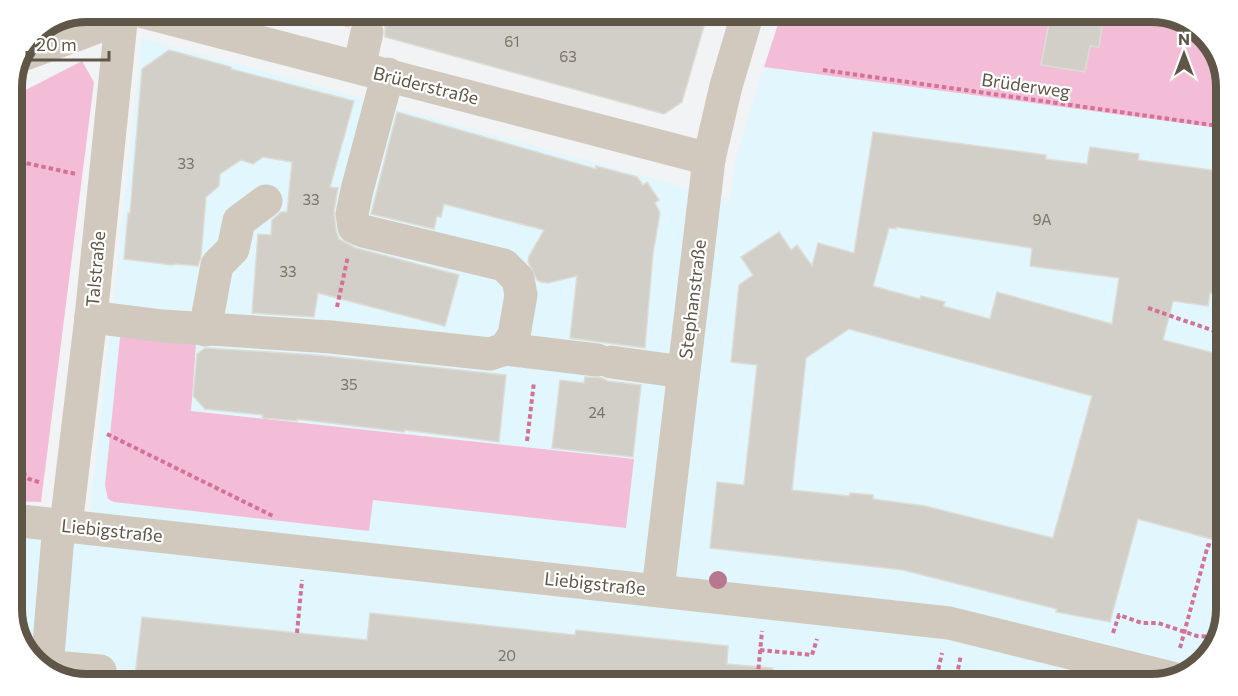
<svg xmlns="http://www.w3.org/2000/svg" width="1238" height="696" font-family="Commissioner,sans-serif">
	<rect width="100%" height="100%" fill="#f1f3f4"/>
	<polygon fill="#e1f7fd" points="142,38 730,200 736,158 764,67 1226,129 1226,609 1216,646 1188,674 1151,684 88,684 50,674 25,650 12,613 12,510 90,514"/>
	<g fill="#f3bdd7">
		<polygon points="782,12 1150,12 1188,22 1216,50 1226,83 1226,129 764,67"/>
		<polygon points="82,61 94,82 41,502 12,501 12,97"/>
		<polygon points="120,337 196,344 191,411 634,459 626,528 373,500 369,531 114,502 108,499 105,485"/>
	</g>
	<g fill="#d1cfc8" stroke="#dddcd5" stroke-width="1.5" fill-rule="evenodd">
		<polygon points="321,12 516,12 561,25 563,12 708,12 682,102 664,114 385,37 385,26 380,19 372,14 361,14 354,19 349,27 320,19"/>
		<polygon points="1050,17 1102,26 1099,47 1090,46 1085,72 1041,65"/>
		<polygon points="169,50 231,67 231,69 354,101 330,187 338,188 334,211 336,230 339,239 356,248 459,275 445,326 318,293 314,317 252,313 258,234 271,235 272,220 281,212 287,212 292,162 263,157 253,164 241,160 220,174 219,186 206,197 201,257 198,266 176,264 172,265 124,259 128,213 130,213 142,69"/>
		<polygon points="397,112 596,169 596,166 637,177 643,185 647,182 659,200 655,203 660,213 653,253 645,348 570,338 577,276 548,283 541,282 537,280 528,262 529,256 544,230 444,204 441,217 437,216 434,229 371,214"/>
		<path d="M 873,132 L 1046,155 L 1046,159 L 1087,164 L 1090,147 L 1139,154 L 1138,160 L 1226,172 L 1226,296 L 1210,293 L 1208,306 L 1173,301 L 1163,340 L 1226,356 L 1226,543 L 1138,519 L 1110,622 L 1056,612 L 1057,609 L 903,570 L 710,548 L 717,482 L 744,485 L 757,365 L 731,362 L 739,285 L 753,275 L 741,257 L 779,232 L 791,250 L 797,245 L 812,266 L 818,243 L 854,253 ZM 896,227 L 1032,248 L 1030,266 L 1119,278 L 1112,324 L 997,292 L 990,319 L 943,306 L 945,302 L 921,296 L 920,299 L 873,286 L 889,228 L 896,229 ZM 849,329 L 1092,396 L 1053,538 L 925,506 L 873,499 L 873,495 L 850,493 L 849,496 L 792,490 L 806,358 Z"/>
		<polygon points="205,348 316,355 506,375 499,442 405,430 404,432 297,419 297,421 262,418 263,415 205,409 193,396 197,354"/>
		<polygon points="585,377 602,378 608,381 641,385 633,457 552,448 560,380 584,383"/>
		<polygon points="370,613 575,635 576,630 728,646 727,664 773,668 773,684 134,684 142,617 367,640"/>
	</g>
	<g fill="none" stroke-linecap="round" stroke-linejoin="round">
		<g stroke="#d47296" stroke-width="4" stroke-dasharray="4.5 3" stroke-linecap="butt">
			<polyline points="823,70 1226,127"/>
			<polyline points="12,160 76,174"/>
			<polyline points="12,259 19,277 16,298 12,300"/>
			<polyline points="337,307 348,256"/>
			<polyline points="1148,308 1226,335"/>
			<polyline points="107,434 275,517"/>
			<polyline points="527,441 534,382"/>
			<polyline points="12,462 29,479 42,483"/>
			<polyline points="297,633 302,580"/>
			<polyline points="1113,633 1119,615 1142,623 1158,623 1197,636 1218,637"/>
			<polyline points="1180,648 1208,545 1226,550"/>
			<polyline points="760,650 812,655 817,639"/>
			<polyline points="757,684 762,631"/>
			<polyline points="935,684 942,653"/>
			<polyline points="955,684 961,655"/>
		</g>
		<g stroke="#d1c9be" stroke-width="33">
			<polyline points="144,12 709,159"/>
			<polyline points="25,54 100,26 116,12"/>
			<polyline points="359,68 367,32"/>
			<polyline points="91,317 163,326 331,337 490,354 505,349 514,335 521,295 518,279 504,265 363,231 354,227 352,214 357,190 388,74"/>
			<polyline points="205,330 217,265 233,249 239,221 266,201"/>
			<polyline points="505,349 597,360"/>
			<polyline points="611,362 683,372"/>
			<polyline points="12,520 949,623 1172,678"/>
			<polyline points="66,525 91,317 122,12"/>
			<polyline points="658,590 709,159 726,86 748,12"/>
			<polyline points="42,666 100,671 99,684"/>
			<polyline points="47,667 59,524"/>
		</g>
	</g>
	<circle fill="#b8768f" cx="718" cy="580" r="9"/>
	<g text-anchor="middle" dominant-baseline="central" stroke-width="4.5" stroke-linejoin="round" paint-order="stroke">
		<g font-size="15" fill="#7c7467">
			<text x="512" y="41">61</text>
			<text x="568" y="56">63</text>
			<text x="186" y="163">33</text>
			<text x="311" y="199">33</text>
			<text x="1042" y="219">9A</text>
			<text x="288" y="271">33</text>
			<text x="349" y="384">35</text>
			<text x="597" y="412">24</text>
			<text x="507" y="655">20</text>
		</g>
		<g font-size="18" fill="#605647" stroke="#fff">
			<text transform="translate(426 85) rotate(14)">Brüderstraße</text>
			<text transform="translate(1026 85) rotate(8)">Brüderweg</text>
			<text transform="translate(95 269) rotate(-85)">Talstraße</text>
			<text transform="translate(692 299) rotate(-83)">Stephanstraße</text>
			<text transform="translate(112 530) rotate(6)">Liebigstraße</text>
			<text transform="translate(595 583) rotate(6)">Liebigstraße</text>
		</g>
	</g>
	<path d="M0 0H1238V696H0ZM87 22H1151A65 65 0 0 1 1216 87V609A65 65 0 0 1 1151 674H87A65 65 0 0 1 22 609V87A65 65 0 0 1 87 22Z" fill="#fff" fill-rule="evenodd"/>
	<path fill="none" stroke="#605647" stroke-width="8" d="M87 22H1151A65 65 0 0 1 1216 87V609A65 65 0 0 1 1151 674H87A65 65 0 0 1 22 609V87A65 65 0 0 1 87 22Z"/>
	<g transform="translate(1184 54)" stroke="#ffffff" stroke-width="4.5" paint-order="stroke">
	<path d="M0-4.5L10 22L0 15L-10 22Z" fill="#605647"/>
	<text y="-9" font-size="16" font-weight="bold" text-anchor="middle" fill="#605647">N</text>
	</g>
	<path d="M27 51v9h82v-9" fill="none" stroke="#605647" stroke-width="3"/>
	<text x="36" y="51" font-size="18" fill="#605647" stroke="#ffffff" stroke-width="4.5" paint-order="stroke">20 m</text>
</svg>
